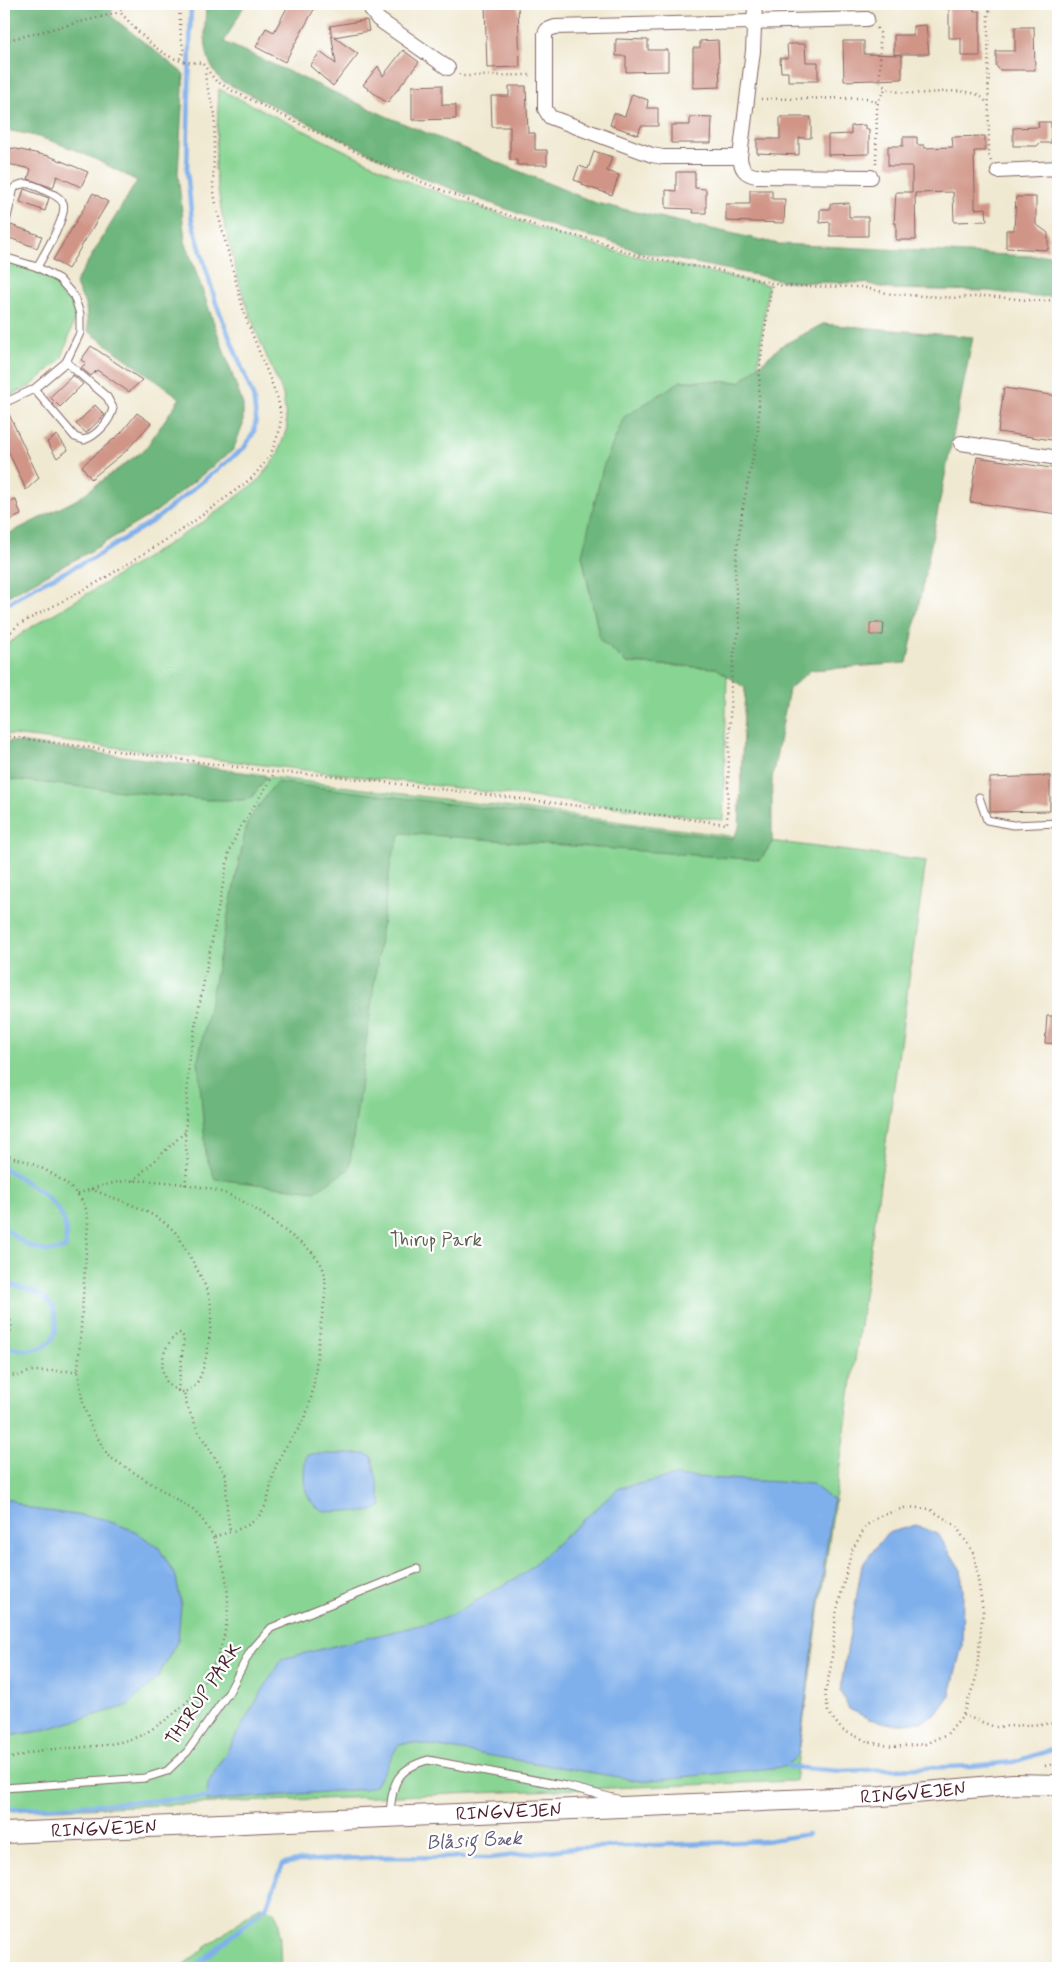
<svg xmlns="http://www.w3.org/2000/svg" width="1062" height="1972" font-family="Mynerve,sans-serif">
	<rect width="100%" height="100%" fill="#fff"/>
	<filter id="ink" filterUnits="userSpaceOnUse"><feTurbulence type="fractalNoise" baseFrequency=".02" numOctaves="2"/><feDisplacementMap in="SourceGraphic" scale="10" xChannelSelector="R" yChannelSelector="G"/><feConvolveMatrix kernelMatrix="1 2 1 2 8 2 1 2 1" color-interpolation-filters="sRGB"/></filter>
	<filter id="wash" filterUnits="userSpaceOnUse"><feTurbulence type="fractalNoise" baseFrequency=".0096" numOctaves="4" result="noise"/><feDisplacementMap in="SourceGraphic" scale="20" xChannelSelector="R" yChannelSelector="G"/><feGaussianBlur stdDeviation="1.12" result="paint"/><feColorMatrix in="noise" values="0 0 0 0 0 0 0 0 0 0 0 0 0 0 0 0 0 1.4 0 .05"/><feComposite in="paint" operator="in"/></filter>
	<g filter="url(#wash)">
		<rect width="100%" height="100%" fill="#f0e9d1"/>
		<g fill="#87d493" stroke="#687a5f">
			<polygon points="219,89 409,182 561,236 621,253 768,285 758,366 740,382 681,381 582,555 600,640 627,663 717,668 727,675 723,820 4,734 4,647 28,629 102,585 203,522 258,481 277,456 287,428 283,394 257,334 240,286 221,210 215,168"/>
			<polygon points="4,261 37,270 56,283 71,298 76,315 62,358 31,386 4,398"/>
			<polygon points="4,743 926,861 795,1781 4,1811"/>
			<polygon points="260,1906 274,1911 279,1922 281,1968 179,1968"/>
		</g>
		<g fill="#6db67d" stroke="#5c6a54">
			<path d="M 4,4 L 113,4 L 111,16 L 184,74 L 178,173 L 185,241 L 243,405 L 243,425 L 233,450 L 157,511 L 91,551 L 4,598 L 4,536 L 76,500 L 145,449 L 180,398 L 88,331 L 86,306 L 75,283 L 137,181 C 95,158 52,136 4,130 Z"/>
			<path d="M 206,4 L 245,4 L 224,42 L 388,117 L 596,203 L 779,244 L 1029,256 L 1058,254 L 1058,296 L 1035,297 L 989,291 L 889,289 L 865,283 L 790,282 L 640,252 L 606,240 L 566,231 L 417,176 L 222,81 C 201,60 205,31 206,4 Z"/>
			<polygon points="823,324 973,337 907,663 811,670 789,689 772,779 772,843 760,860 401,833 391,860 349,1169 315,1191 215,1179 206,1156 198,1060 247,823 276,782 732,839 739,828 745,688 716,668 627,663 600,640 582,555 603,467 624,417 681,381 740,382 781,346"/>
			<polygon points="9,741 265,775 266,778 251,798 245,800 208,800 6,779 4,777 4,744"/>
		</g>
		<g fill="#80b0eb" stroke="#65688b">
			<path d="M 307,1454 L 366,1454 L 372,1457 L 382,1506 C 372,1514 362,1512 349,1511 C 341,1511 329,1513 322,1510 C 301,1500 302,1472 307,1454 Z"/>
			<polygon points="676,1476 812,1484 833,1500 798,1756 784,1767 642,1781 414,1743 399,1744 375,1786 365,1789 207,1801 208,1783 281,1659 424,1624 453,1614 523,1574 619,1488"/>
			<polygon points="4,1497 31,1509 100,1518 135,1531 159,1548 176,1577 181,1604 178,1640 158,1677 127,1706 40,1731 4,1737"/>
			<polygon points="916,1525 938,1534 961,1570 963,1591 962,1646 950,1695 936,1714 922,1722 896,1725 869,1719 849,1709 840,1691 862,1565 887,1533"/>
		</g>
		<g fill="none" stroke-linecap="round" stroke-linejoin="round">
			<g stroke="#80b0eb" stroke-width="4.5">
				<polyline points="4,606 36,586 95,557 156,519 244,448 254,432 256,418 253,396 216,303 192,221 187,170 191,4"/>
				<path d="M 4,1168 C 33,1187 74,1206 65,1248 C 42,1258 20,1242 4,1227"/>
				<path d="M 4,1283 C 19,1287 39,1290 49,1302 C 54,1307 55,1313 56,1320 C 59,1351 26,1356 4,1345"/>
				<polyline points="783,1762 789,1767 841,1771 971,1766 1013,1762 1058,1748"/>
				<polyline points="4,1810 212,1797"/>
				<polyline points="193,1968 244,1926 267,1905 283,1864 298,1861 383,1857 490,1858 574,1848 766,1841 808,1834"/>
			</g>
		</g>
		<g id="blocks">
			<g fill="#d09587">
				<polygon points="289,4 317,4 285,62 256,47 266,28 274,32"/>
				<polygon points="485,4 518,4 520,67 487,68"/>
				<polygon points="949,4 974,4 974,11 980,11 980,56 961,56 961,38 949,38"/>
				<polygon points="367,20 369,31 334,37 358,54 333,86 310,66 320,52 336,64 330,26"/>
				<polygon points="926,25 929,54 894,54 894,35 913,35 913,26"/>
				<polygon points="1015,27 1034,27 1035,70 1000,70 996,66 996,51 1015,51"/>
				<polygon points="616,39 648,40 648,50 668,50 668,71 626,72 626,56 616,56"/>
				<polygon points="718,40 720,87 693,88 693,48 700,48 700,41"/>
				<polygon points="843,41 864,41 864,54 902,55 902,79 844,81"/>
				<polygon points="787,44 805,44 806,62 818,62 818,81 788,81 788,72 781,72 780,58 788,58"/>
				<polygon points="403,50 419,62 387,103 363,85 378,66 383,76"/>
				<polygon points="442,85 442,105 456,105 456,119 412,120 412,86"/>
				<polygon points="509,86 526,86 528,133 535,133 535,150 547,150 547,165 517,165 517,160 510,160 510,127 492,127 491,96 509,96"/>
				<polygon points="632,94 648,100 647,108 658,108 658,126 641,126 638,135 610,125 614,113 625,116"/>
				<polygon points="690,117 712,118 711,143 671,143 671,125 690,125"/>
				<polygon points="780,117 811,117 811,138 799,138 799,155 757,153 757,139 780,139"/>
				<polygon points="1038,122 1051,122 1051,143 1040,143 1037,146 1013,146 1013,128 1039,127"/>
				<polygon points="865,125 865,129 869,129 869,154 828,155 828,135 851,134 851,126"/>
				<polygon points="985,136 985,151 974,151 975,191 975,209 986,208 987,221 954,222 953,192 915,193 916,240 896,240 896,223 894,223 896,192 912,192 912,166 888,166 888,146 903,146 903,137 917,137 917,145 924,145 924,148 953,147 952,137"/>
				<polygon points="11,148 49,156 88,172 81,187 57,176 53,188 28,179 31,169 8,164"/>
				<polygon points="594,151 612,157 607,171 619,175 612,195 582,185 583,183 574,180 579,166 588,169"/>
				<polygon points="676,172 695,172 695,188 706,189 706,213 693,213 692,209 666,208 666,190 676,191"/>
				<polygon points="24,189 49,198 45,211 20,202"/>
				<polygon points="750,190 772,190 772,199 785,199 784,223 726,221 726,204 750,204"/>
				<polygon points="93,193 108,202 68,269 53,260"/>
				<polygon points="1016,197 1036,197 1036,224 1048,233 1048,250 1006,248 1006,230 1014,230"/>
				<polygon points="849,203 849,217 868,217 868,236 830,236 830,222 820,223 820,209 830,209 830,204"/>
				<polygon points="11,225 42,236 37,248 7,237"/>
				<polygon points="91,346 142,380 129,392 97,370 91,376 81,368 86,363 81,360"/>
				<polygon points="73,375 83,384 60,407 50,397"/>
				<polygon points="1004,388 1058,396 1052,440 998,432"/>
				<polygon points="95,405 105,415 86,433 76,424"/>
				<polygon points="4,408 6,408 39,478 26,490 4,442"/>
				<polygon points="137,413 151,423 126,451 91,479 82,466 121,433"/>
				<polygon points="57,435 68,450 57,458 47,442"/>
				<polygon points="977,457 1058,469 1058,514 970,502"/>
				<polygon points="16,500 21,515 10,520 4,504"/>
				<polygon points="870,623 884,623 883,635 870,635"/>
				<polygon points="1050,776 1050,811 990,812 990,778"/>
				<polygon points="1047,1016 1058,1016 1058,1044 1045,1043"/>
			</g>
		</g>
	</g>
	<g filter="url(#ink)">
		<use href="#blocks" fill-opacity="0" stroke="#846665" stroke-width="1"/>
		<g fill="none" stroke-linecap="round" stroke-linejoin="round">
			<g stroke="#846665" stroke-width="9">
				<g id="service">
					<path d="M 4,230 L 14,188 C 23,181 30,184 40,188 C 47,192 59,195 63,203 C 68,215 44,255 37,267"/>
					<polyline points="4,257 37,267 59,279 74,296 80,314 80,333 66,362 34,389 4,403"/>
					<path d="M 34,389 L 75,437 L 84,440 C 97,435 110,422 113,408 L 107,397 L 66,362"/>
					<polyline points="979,797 987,820 1013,825 1058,823"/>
					<polyline points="4,1788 145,1778 167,1771 187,1752 229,1692 250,1652 271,1628 417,1569"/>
					<path d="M 390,1814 C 392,1784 396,1769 428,1760 L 566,1786 L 617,1799"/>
				</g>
			</g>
			<g stroke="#846665" stroke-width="16">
				<g id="minor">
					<polyline points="371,4 372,11 378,19 448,68"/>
					<path d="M 755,4 L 753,51 L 740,157 C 741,169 745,174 756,176 L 871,177"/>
					<polyline points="740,157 663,157 652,155 550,117 545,109 545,34 547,30 555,27 867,19"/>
					<polyline points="998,171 1058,168"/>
					<polyline points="961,443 1058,458"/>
				</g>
			</g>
			<g stroke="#846665" stroke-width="22">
				<g id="secondary">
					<path id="s1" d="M 4,1833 L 883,1796 L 1013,1784 L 1058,1785"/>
				</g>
			</g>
			<g stroke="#846665" stroke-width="2.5" stroke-dasharray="1 4" stroke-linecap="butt">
				<path d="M 121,4 L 120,12 C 137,30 157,55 182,61 C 189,63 196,62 202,63 L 216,81 L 233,91 L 391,169 L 436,188 L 545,229 L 560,233 L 596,240 L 635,255 L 690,266 L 710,268 L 783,286 L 862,287 L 891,294 L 958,298 L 987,296 L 1027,300 L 1044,301 L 1058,299"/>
				<polyline points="179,4 181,38 184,51 179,60"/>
				<path d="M 877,28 L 880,33 L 880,81 L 882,85 C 910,103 947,85 976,94 C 981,96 985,100 988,104"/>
				<polyline points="4,41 120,12"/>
				<polyline points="459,74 463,76 531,75"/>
				<polyline points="761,99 867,98 877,102"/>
				<polyline points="991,161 989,155 988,14 993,4"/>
				<polyline points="876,164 877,106 880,97 886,88"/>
				<polyline points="4,639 18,625 100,581 185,528 252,478 270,456 279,432 281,418 278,399 245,316 217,210 213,186 215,114 206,82 205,70"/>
				<polyline points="4,736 274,772 325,775 727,824 731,683 734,653 740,628 735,581 736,556 743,506 758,433 760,363 772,283"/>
				<polyline points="4,1147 10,1156"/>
				<path d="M 4,1157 C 29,1157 73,1182 84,1204 C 87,1210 88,1216 88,1223 L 78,1371 L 83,1404 L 91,1426 L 108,1456 L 193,1510 C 208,1524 215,1539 221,1558 C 241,1621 217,1687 161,1723 C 155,1727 148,1732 142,1735 C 112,1748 76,1747 44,1750 C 31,1752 17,1757 4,1760"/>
				<polyline points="133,1181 185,1132"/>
				<polyline points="185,1185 188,1163 185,1139 189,1058 229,853 238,831 272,778 274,772"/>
				<path d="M 91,1189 C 120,1201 155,1210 177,1234 C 187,1253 205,1279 210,1300 C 214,1317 207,1370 196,1384 C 193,1388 189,1390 184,1392 L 186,1403 L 198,1431 L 226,1475 L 227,1512 L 230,1531"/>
				<path d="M 78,1194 C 93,1188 109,1183 126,1181 C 154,1179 211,1185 236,1198 C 261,1210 288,1234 311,1251 C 318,1259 324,1266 325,1277 C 327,1294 322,1313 320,1330 C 316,1358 316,1391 305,1417 C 297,1434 282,1448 276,1466 C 269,1484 271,1505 256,1519 C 246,1529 227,1532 214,1537"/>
				<path d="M 4,1313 C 18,1321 8,1340 4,1351"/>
				<polyline points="4,1372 7,1375 18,1376 31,1371 78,1371"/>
				<path d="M 178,1391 L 184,1338 L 181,1333 L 179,1333 C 158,1346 154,1388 184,1392"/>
				<polygon points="907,1507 930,1509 956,1526 974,1554 983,1611 976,1678 963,1715 947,1734 925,1744 893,1747 869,1742 842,1730 828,1712 825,1693 831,1666 836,1614 852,1550 867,1525 880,1516"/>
				<polyline points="963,1715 995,1727 1058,1723"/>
				<polyline points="1045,1766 1058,1763"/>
			</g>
			<use href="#service" stroke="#fff" stroke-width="7"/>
			<use href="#minor" stroke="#fff" stroke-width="14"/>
			<use href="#secondary" stroke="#fff" stroke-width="20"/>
		</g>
	</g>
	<g text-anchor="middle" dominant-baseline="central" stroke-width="4.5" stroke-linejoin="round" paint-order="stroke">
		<g font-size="19" fill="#5f5e4f" stroke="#fff">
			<text x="436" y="1240">Thirup Park</text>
		</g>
		<g font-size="19" fill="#4a1f2b" stroke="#fff">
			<text transform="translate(204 1694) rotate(-56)">THIRUP PARK</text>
			<text stroke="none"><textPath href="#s1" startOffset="910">RINGVEJEN</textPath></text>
			<text stroke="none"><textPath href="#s1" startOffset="505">RINGVEJEN</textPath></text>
			<text stroke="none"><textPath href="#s1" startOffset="100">RINGVEJEN</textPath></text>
		</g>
		<g font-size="20" font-style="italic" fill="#605978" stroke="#fff">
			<text transform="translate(474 1841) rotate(-3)">Blåsig Bæk</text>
		</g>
	</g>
	<rect width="1062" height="1972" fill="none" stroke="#fff" stroke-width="20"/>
</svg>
